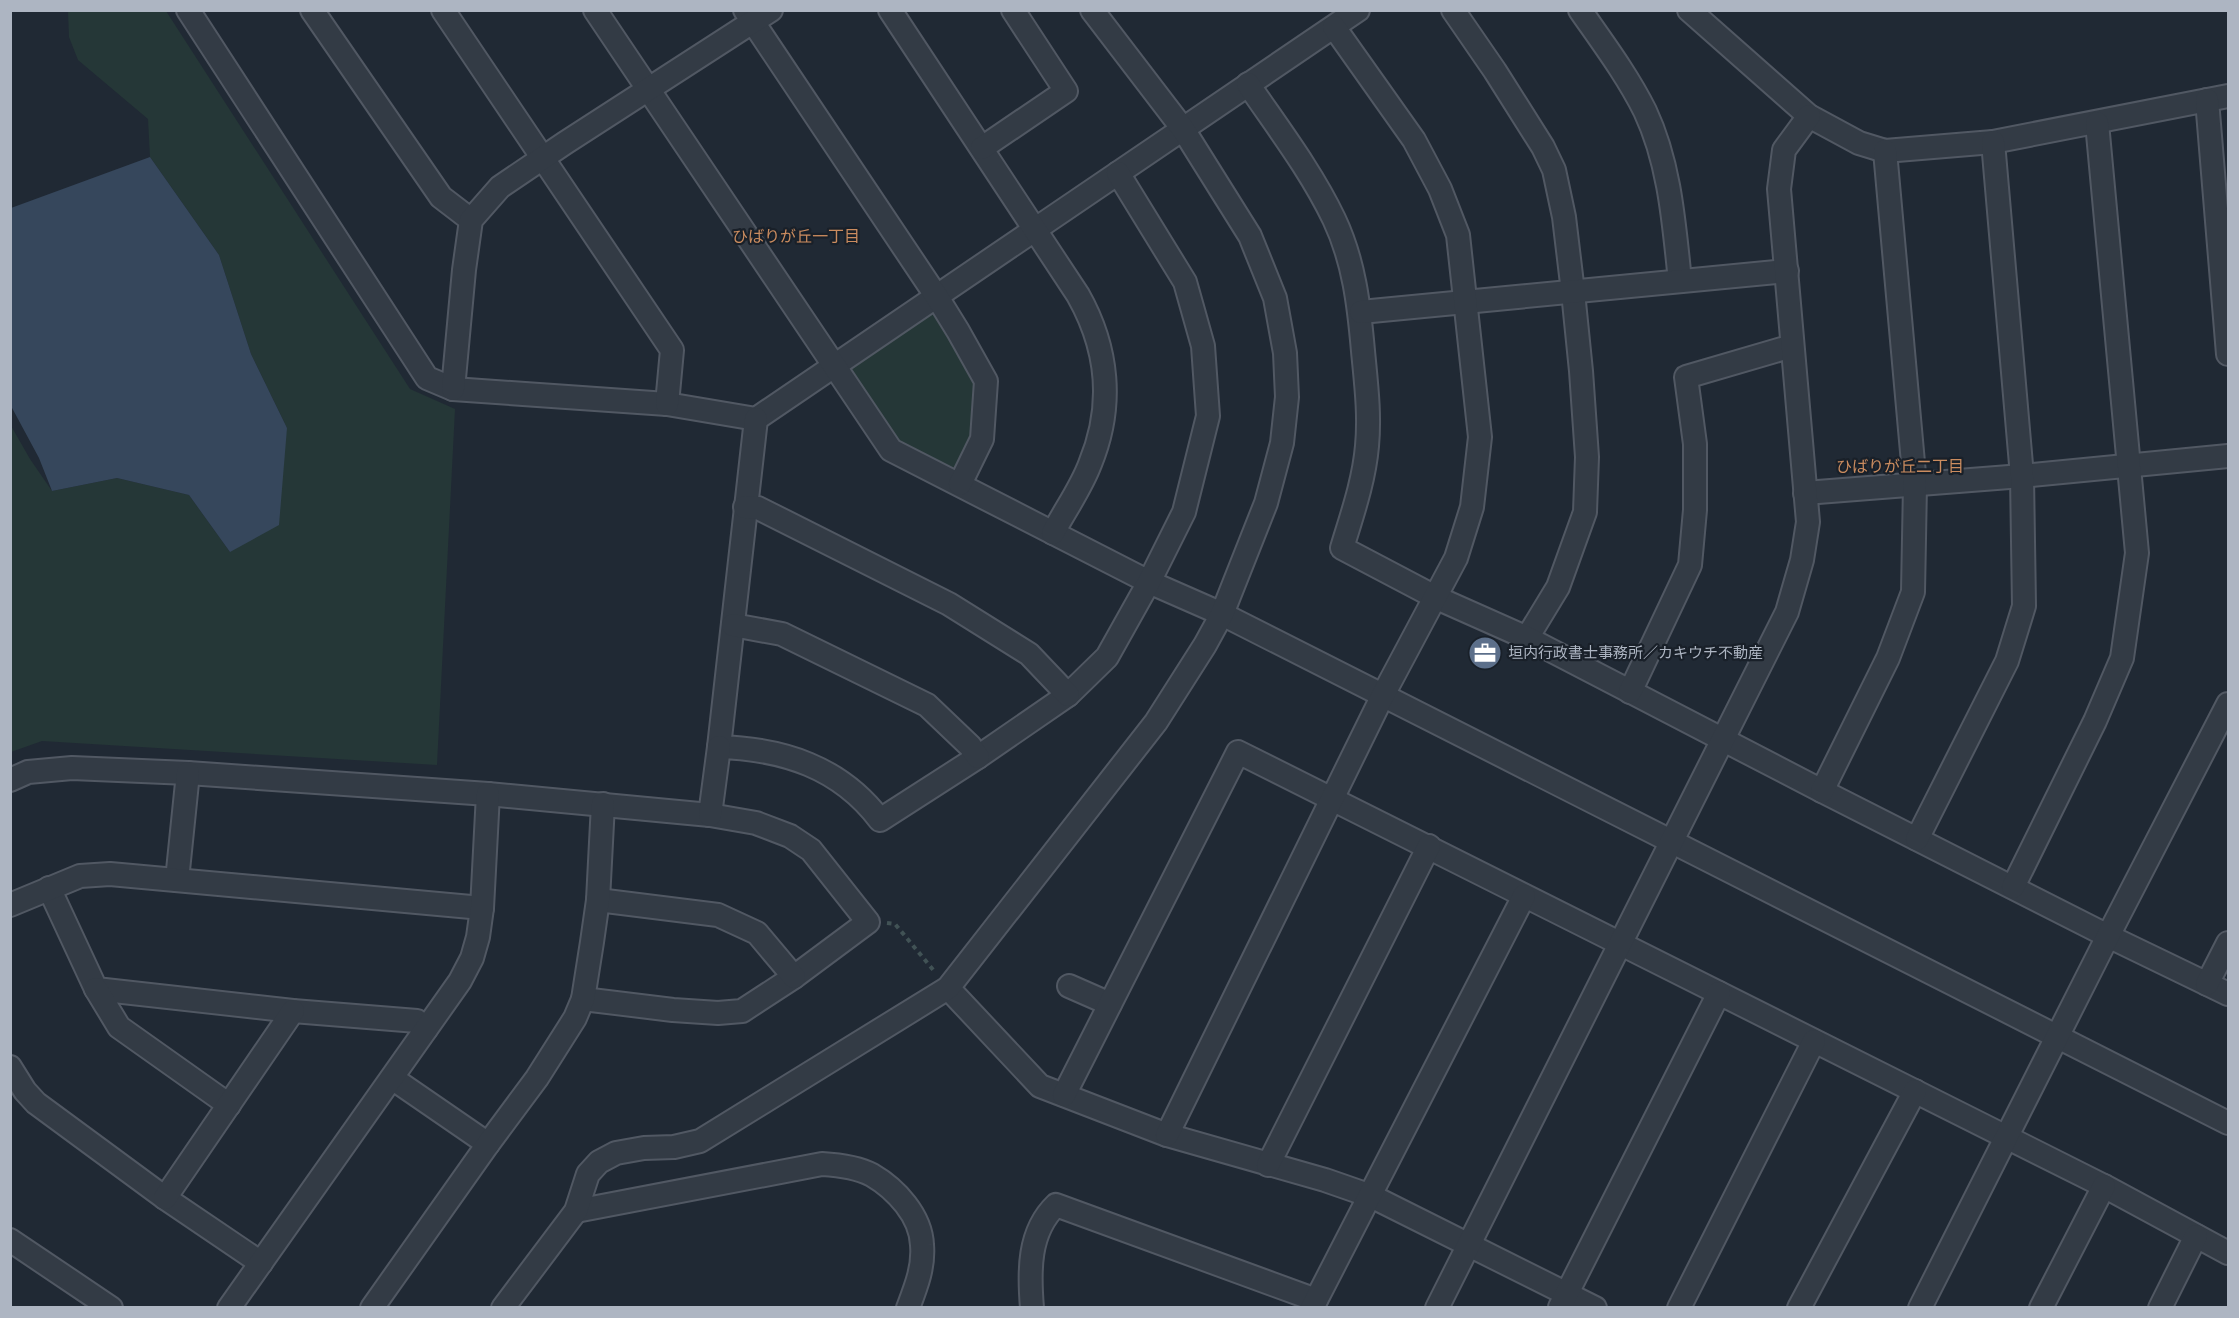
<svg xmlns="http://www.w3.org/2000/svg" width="2239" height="1318" font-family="Signika,'Noto Sans JP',sans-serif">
	<rect width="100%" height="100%" fill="#202934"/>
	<g fill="#253737">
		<polygon points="68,11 166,11 410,389 455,409 437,765 42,741 11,752 10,424 30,459 52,491 117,478 189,495 230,552 287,428 251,354 219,255 150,157 148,119 78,60 69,37"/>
		<path d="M 931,308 C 948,334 977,366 978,399 C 978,421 967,448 959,468 L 950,472 L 904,447 L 893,436 L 846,366 Z"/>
	</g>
	<polygon fill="#36475c" points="150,157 219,255 251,354 287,428 279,525 230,552 189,495 117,478 52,491 39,458 11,406 11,208"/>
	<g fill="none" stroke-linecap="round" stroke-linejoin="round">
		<g stroke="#515863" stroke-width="26">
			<g id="minor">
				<polyline points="188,10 427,378 453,389 667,404 756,419 1358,10"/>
				<polyline points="312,10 441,197 471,220"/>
				<polyline points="443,10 672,350 667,404"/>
				<polyline points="595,10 891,450 1149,582 1222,614 2228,1123"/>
				<polyline points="745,10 937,297 958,331 986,381 982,439 960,484"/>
				<path d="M 890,10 L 1078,295 C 1108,348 1114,406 1090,464 C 1081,488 1065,510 1053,533"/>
				<polyline points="1453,10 1495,71 1543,147 1554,170 1564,217 1573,292 1581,371 1587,457 1585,512 1558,587 1527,638"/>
				<path d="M 1580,10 C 1603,43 1627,75 1645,111 C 1670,164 1674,224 1680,281"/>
				<polyline points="1689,10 1809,116 1859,143 1885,151 1993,142 2228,96"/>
				<path d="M 1248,84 C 1278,128 1311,171 1334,219 C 1354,261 1359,305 1363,351 C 1366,383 1370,414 1367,446 C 1364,481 1352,515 1342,548 L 1437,598 L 1527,638 L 1822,791 L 2108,936 L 2228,994"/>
				<polyline points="2207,100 2228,354"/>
				<polyline points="982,148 1066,91 1013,10"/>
				<polyline points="1361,312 1787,271"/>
				<polyline points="453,389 464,270 471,220 500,187 565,143 771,10"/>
				<path d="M 756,419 L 719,747 C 783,749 840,767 880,820 L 978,757 L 1068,695 L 1107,657 L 1149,582 L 1184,512 L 1208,416 L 1203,346 L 1185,282 L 1118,173"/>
				<polyline points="1805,493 2022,476 2228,456"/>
				<polyline points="745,507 758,508 949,604 1029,654 1068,695"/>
				<polyline points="733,625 782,634 927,705 970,746 978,757"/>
				<polyline points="1630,692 1690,565 1695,510 1695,444 1686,377 1792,346"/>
				<polyline points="10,780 28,772 72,768 188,773 488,794 710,815 756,823 790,836 811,850 868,922 794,977 742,1011 718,1013 673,1010 583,999"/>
				<polyline points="1822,791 1888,658 1913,592 1915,485 1885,151"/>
				<polyline points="710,815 719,747"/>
				<polyline points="1917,839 2007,661 2024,606 2022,476 1993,142"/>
				<polyline points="177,880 188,773"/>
				<polyline points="2013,887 2095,721 2122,658 2137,553 2097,123"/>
				<polyline points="49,888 96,989 293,1011 417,1021 426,1029"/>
				<polyline points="598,900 718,915 757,933 794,977"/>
				<polyline points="10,905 80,876 110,874 482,908"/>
				<polyline points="2207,984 2228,943"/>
				<polyline points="1069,986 1110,1004"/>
				<polyline points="948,988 1040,1086 1167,1135 1325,1180 1371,1196 1595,1308"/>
				<polyline points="96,989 119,1027 229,1105"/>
				<polyline points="10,1067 25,1091 36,1103 165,1198 261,1263"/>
				<polyline points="392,1078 488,1144"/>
				<polyline points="1064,1095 1238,752 2104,1186 2228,1253"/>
				<polyline points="1167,1135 1383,695 1456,558 1472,507 1480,437 1458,235 1440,189 1414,140 1334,27"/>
				<polyline points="1268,1165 1429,846"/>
				<polyline points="165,1198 293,1011"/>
				<path d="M 576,1211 L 822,1164 C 839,1165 857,1167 872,1175 C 896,1189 921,1216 922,1245 C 924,1267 916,1287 908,1308"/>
				<polyline points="10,1240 111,1308"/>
				<polyline points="1560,1307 1719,993"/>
				<polyline points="229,1308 460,981 472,958 478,937 482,908 488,794"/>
				<polyline points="372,1308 488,1144 537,1078 575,1018 583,999 592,942 598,900 603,804"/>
				<polyline points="503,1308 576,1211 588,1174 599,1162 616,1153 644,1148 674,1147 700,1141 948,988 1156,722 1205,645 1222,614 1266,503 1282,443 1287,397 1285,353 1275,298 1250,236 1183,129 1092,10"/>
				<path d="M 1032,1308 C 1029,1272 1028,1232 1056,1205 L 1316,1300"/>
				<polyline points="1312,1308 1524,896"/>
				<polyline points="1437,1308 1787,612 1802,560 1808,522 1779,189 1784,150 1809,116"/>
				<polyline points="1679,1308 1814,1041"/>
				<polyline points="1799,1308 1915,1091"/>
				<polyline points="1920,1308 2108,936 2228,704"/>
				<polyline points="2041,1308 2104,1186"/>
				<polyline points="2160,1308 2196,1236"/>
			</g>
		</g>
		<polyline stroke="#415255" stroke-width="4" stroke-dasharray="4.5 4.5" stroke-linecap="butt" points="887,923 895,924 935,972"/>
		<use href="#minor" stroke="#333b45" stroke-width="22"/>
	</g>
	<defs>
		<g id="office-disc" transform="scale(1.725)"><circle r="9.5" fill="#5c6f8a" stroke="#192029"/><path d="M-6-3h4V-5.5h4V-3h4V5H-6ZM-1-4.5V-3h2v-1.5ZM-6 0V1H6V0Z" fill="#fff"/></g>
	</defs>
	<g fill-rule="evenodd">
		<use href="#office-disc" x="1485" y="653"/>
	</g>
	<g text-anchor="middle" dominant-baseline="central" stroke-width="4.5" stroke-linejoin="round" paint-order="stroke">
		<g font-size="15" fill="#adb5c2" stroke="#192029" text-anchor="start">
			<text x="1508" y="653">垣内行政書士事務所／カキウチ不動産</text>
		</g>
		<g font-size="16" fill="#cb8c5f" stroke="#192029">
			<text x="796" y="237">ひばりが丘一丁目</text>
			<text x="1900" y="467">ひばりが丘二丁目</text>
		</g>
	</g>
	<rect width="2239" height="1318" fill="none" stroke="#adb5c2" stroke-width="24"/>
</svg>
